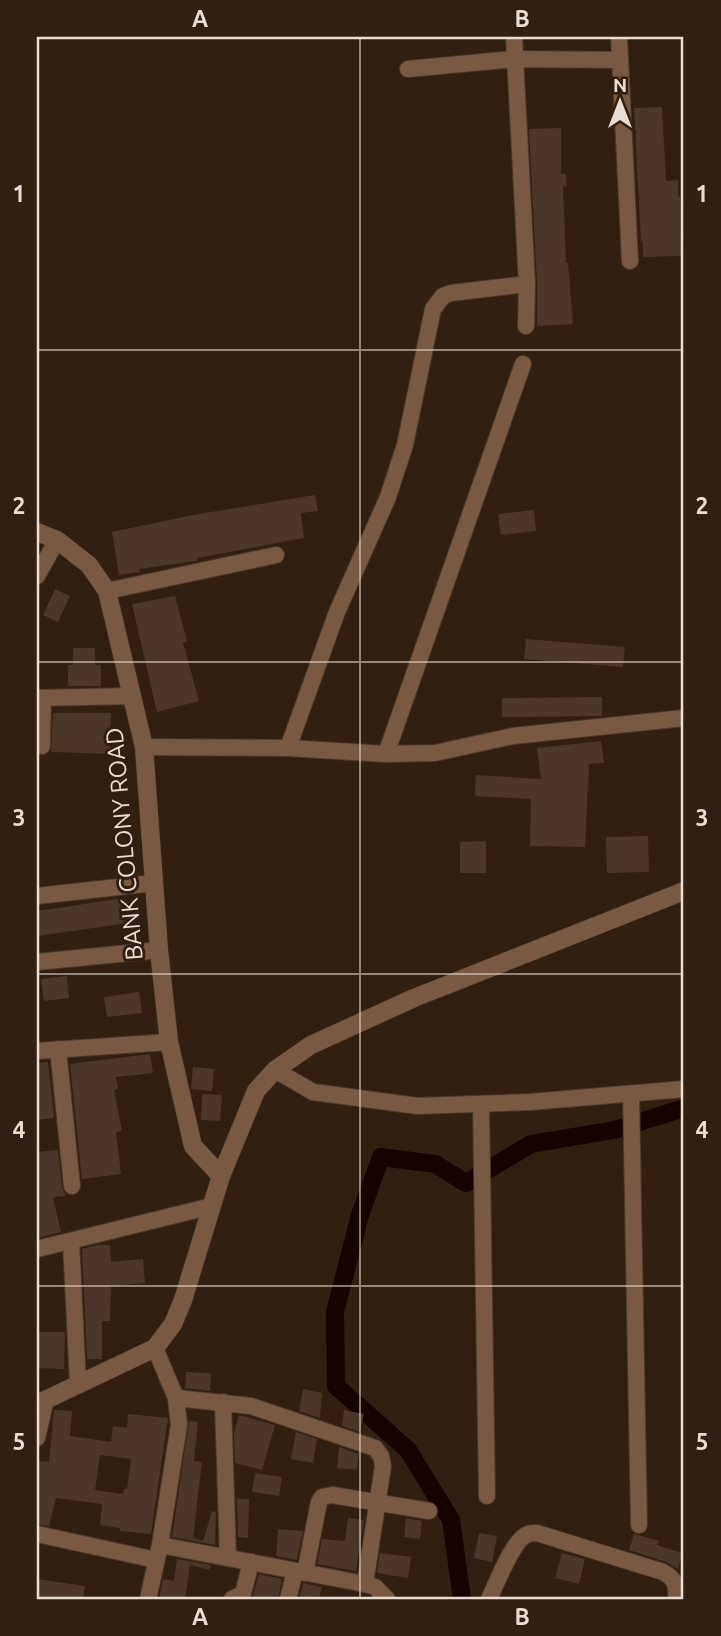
<svg xmlns="http://www.w3.org/2000/svg" width="721" height="1636" font-family="Ubuntu,sans-serif">
	<rect width="100%" height="100%" fill="#311f11"/>
	<g fill="none" stroke-linecap="round" stroke-linejoin="round">
		<polyline stroke="#160300" stroke-width="18" points="462,1599 451,1520 408,1450 336,1386 335,1312 360,1215 381,1157 435,1164 466,1183 531,1144 614,1130 684,1108"/>
	</g>
	<g fill="#4b3729" fill-rule="evenodd">
		<polygon points="662,107 666,181 678,180 678,197 680,197 681,256 643,257 643,241 641,241 634,108"/>
		<polygon points="561,128 561,174 566,174 567,186 563,187 566,263 568,263 573,324 537,326 537,283 529,129"/>
		<polygon points="315,495 318,511 301,513 304,538 197,558 197,561 139,569 140,572 119,575 112,532 193,515"/>
		<polygon points="534,510 536,531 501,535 498,514"/>
		<polygon points="55,589 70,596 58,622 43,615"/>
		<polygon points="175,596 187,641 183,643 199,701 157,712 132,604"/>
		<polygon points="526,639 625,647 623,667 524,659"/>
		<polygon points="73,648 95,648 95,665 101,665 101,686 68,686 68,665 73,665"/>
		<polygon points="602,697 602,716 502,717 502,698"/>
		<polygon points="53,713 111,713 110,754 51,752"/>
		<polygon points="601,741 604,763 589,764 585,847 530,846 531,799 475,796 476,775 541,779 537,748"/>
		<polygon points="648,836 649,872 607,873 606,837"/>
		<polygon points="486,841 486,873 460,873 460,842"/>
		<polygon points="125,898 128,923 37,936 37,911"/>
		<polygon points="67,976 69,998 44,1001 41,979"/>
		<polygon points="139,992 142,1013 107,1017 104,997"/>
		<polygon points="150,1054 153,1073 116,1077 118,1089 114,1090 122,1131 116,1132 121,1174 82,1179 70,1064"/>
		<polygon points="48,1062 54,1118 37,1120 37,1063"/>
		<polygon points="193,1067 214,1069 212,1091 191,1089"/>
		<polygon points="202,1094 222,1095 220,1121 201,1120"/>
		<polygon points="58,1150 62,1187 66,1196 53,1197 61,1232 37,1238 37,1152"/>
		<polygon points="97,1245 110,1245 111,1262 143,1259 145,1283 111,1286 110,1321 102,1321 102,1359 87,1359 82,1249"/>
		<polygon points="37,1332 65,1332 64,1369 37,1368"/>
		<polygon points="186,1372 211,1373 210,1391 185,1388"/>
		<polygon points="303,1389 322,1393 320,1418 299,1411"/>
		<path d="M 54,1410 L 72,1411 L 70,1436 L 111,1442 L 113,1426 L 127,1428 L 128,1414 L 168,1418 L 151,1534 L 120,1531 L 120,1528 L 100,1525 L 102,1504 L 56,1498 L 49,1526 L 37,1524 L 38,1461 L 49,1462 ZM 100,1455 L 131,1459 L 127,1489 L 124,1489 L 123,1494 L 95,1490 Z"/>
		<polygon points="344,1410 364,1414 360,1432 342,1426"/>
		<polygon points="239,1415 275,1425 262,1470 235,1463 234,1433"/>
		<polygon points="189,1421 198,1422 194,1461 202,1462 193,1538 203,1541 212,1511 216,1512 215,1545 172,1537"/>
		<polygon points="296,1432 317,1439 313,1463 291,1459"/>
		<polygon points="339,1447 359,1454 357,1470 337,1468"/>
		<polygon points="255,1473 282,1477 279,1496 252,1492"/>
		<polygon points="237,1499 249,1499 248,1538 238,1537"/>
		<polygon points="348,1518 364,1520 356,1571 317,1564 322,1539 345,1541"/>
		<polygon points="406,1518 422,1521 420,1539 404,1537"/>
		<polygon points="278,1529 303,1531 297,1560 276,1556"/>
		<polygon points="479,1533 497,1536 492,1562 474,1558"/>
		<polygon points="634,1534 659,1541 657,1545 682,1553 678,1569 666,1562 629,1550"/>
		<polygon points="380,1553 411,1557 408,1578 377,1573"/>
		<polygon points="562,1553 585,1559 579,1584 555,1578"/>
		<polygon points="177,1559 211,1565 209,1570 190,1565 185,1599 159,1599 163,1579 174,1581"/>
		<polygon points="259,1574 282,1579 278,1599 252,1599"/>
		<polygon points="37,1579 85,1586 83,1599 37,1599"/>
		<polygon points="303,1583 322,1587 319,1599 299,1599"/>
	</g>
	<g fill="none" stroke-linecap="round" stroke-linejoin="round">
		<g stroke="#4b3a2c" stroke-width="18">
			<g id="minor">
				<polyline points="619,37 630,261"/>
				<polyline points="408,69 514,59 620,60"/>
				<polyline points="526,326 527,284"/>
				<polyline points="37,576 57,540"/>
				<polyline points="107,591 276,555"/>
				<polyline points="37,698 132,696"/>
				<polyline points="42,746 43,698"/>
				<polyline points="144,747 288,748 386,754 435,753 513,736 684,718"/>
				<polyline points="288,748 337,612 388,497 405,445 433,309 443,296 451,293 527,284 514,37"/>
				<polyline points="386,754 523,364"/>
				<polyline points="37,896 154,883"/>
				<polyline points="37,962 159,950"/>
				<polyline points="58,1049 72,1186"/>
				<polyline points="37,1051 169,1042"/>
				<polyline points="275,1070 313,1092 418,1106 530,1102 684,1089"/>
				<polyline points="631,1094 639,1525"/>
				<polyline points="481,1104 487,1496"/>
				<polyline points="71,1241 78,1384"/>
				<polyline points="37,1249 212,1206"/>
				<polyline points="176,1398 251,1406 375,1448 381,1456 383,1466 365,1584"/>
				<polyline points="223,1402 228,1558"/>
				<polyline points="37,1438 46,1399"/>
				<polyline points="37,1534 156,1560"/>
				<polyline points="160,1545 365,1584 375,1587 387,1599"/>
				<polyline points="305,1573 319,1502 322,1497 332,1495 429,1511"/>
				<polyline points="148,1599 160,1545 179,1425 176,1398 155,1348"/>
				<polyline points="232,1599 243,1594 251,1562"/>
				<polyline points="288,1599 295,1571"/>
				<path d="M 489,1599 C 496,1585 512,1542 526,1535 C 529,1533 533,1533 537,1533 L 663,1572 C 676,1579 677,1586 676,1599"/>
			</g>
		</g>
		<g stroke="#4b3a2c" stroke-width="19">
			<g id="tertiary">
				<polyline points="37,532 57,540 89,565 107,591 144,747 159,950 169,1042 193,1146 221,1176"/>
				<polyline points="37,1404 155,1348 173,1324 183,1300 221,1176 256,1091 275,1070 311,1045 414,998 684,891"/>
			</g>
		</g>
		<use href="#minor" stroke="#785a44" stroke-width="16"/>
		<use href="#tertiary" stroke="#785a44" stroke-width="18"/>
	</g>
	<path fill="none" stroke="#eaddd4" stroke-width="2" stroke-opacity="0.55" d="M 360,37 L 360,1599M 37,350 L 684,350M 37,662 L 684,662M 37,974 L 684,974M 37,1286 L 684,1286"/>
	<g text-anchor="middle" dominant-baseline="central" stroke-width="6" stroke-linejoin="round" paint-order="stroke">
		<g font-size="24" fill="#eaddd4" stroke="#311f11">
			<text transform="translate(124 844) rotate(-95)">BANK COLONY ROAD</text>
		</g>
	</g>
	<rect width="721" height="1636" fill="none" stroke="#311f11" stroke-width="77"/>
	<g transform="translate(620 102)" stroke="#311f11" stroke-width="5" paint-order="stroke">
	<path d="M0-5L12 26L0 18L-12 26Z" fill="#eaddd4"/>
	<text y="-10" font-size="19" font-weight="bold" text-anchor="middle" fill="#eaddd4">N</text>
	</g>
	<rect x="38" y="38" width="644" height="1560" fill="none" stroke="#eaddd4" stroke-width="2.5"/>
	<g font-size="23" text-anchor="middle" font-weight="bold" fill="#eaddd4">
		<text x="200" y="27">A</text>
		<text x="522" y="27">B</text>
		<text x="19" y="202">1</text>
		<text x="702" y="202">1</text>
		<text x="19" y="514">2</text>
		<text x="702" y="514">2</text>
		<text x="19" y="826">3</text>
		<text x="702" y="826">3</text>
		<text x="19" y="1138">4</text>
		<text x="702" y="1138">4</text>
		<text x="19" y="1450">5</text>
		<text x="702" y="1450">5</text>
		<text x="200" y="1625">A</text>
		<text x="522" y="1625">B</text>
	</g>
</svg>
